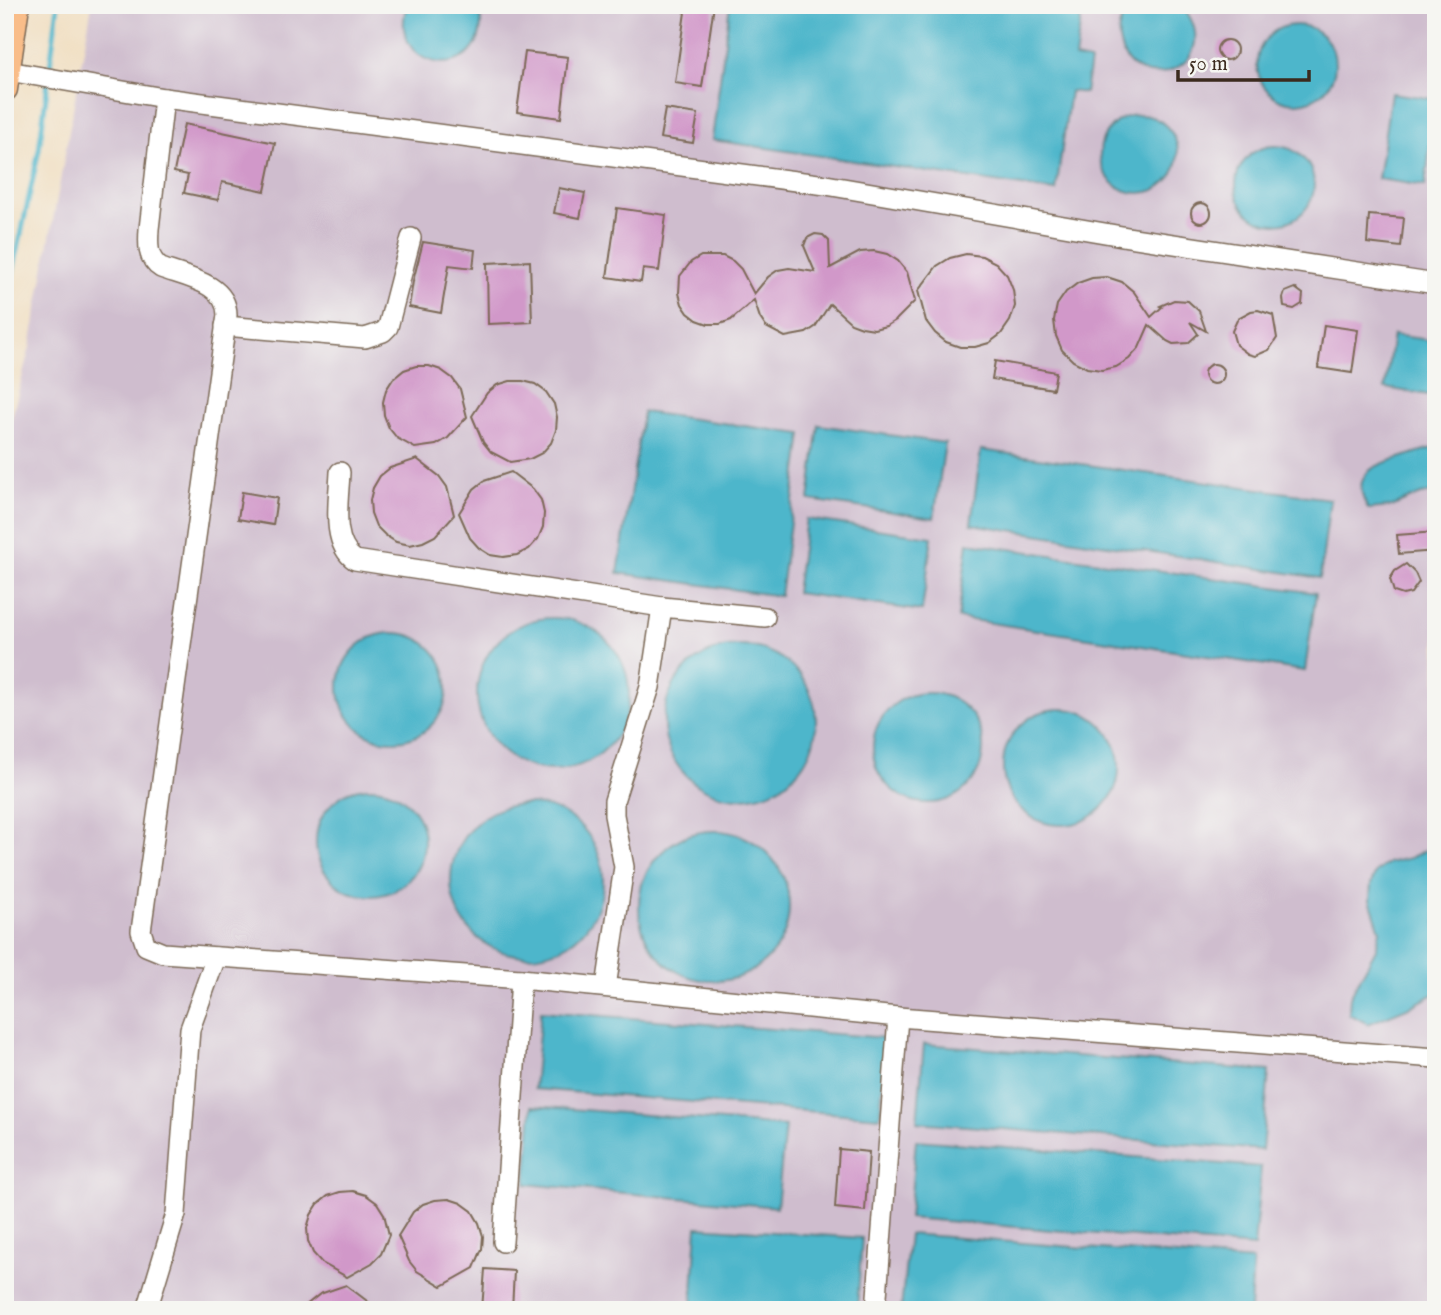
<svg xmlns="http://www.w3.org/2000/svg" width="1441" height="1315" font-family="'IM FELL English',serif">
	<rect width="100%" height="100%" fill="#f6f6f2"/>
	<filter id="ink" filterUnits="userSpaceOnUse"><feTurbulence type="fractalNoise" baseFrequency=".0143" numOctaves="2"/><feDisplacementMap in="SourceGraphic" scale="14" xChannelSelector="R" yChannelSelector="G"/><feConvolveMatrix kernelMatrix="1 2 1 2 8 2 1 2 1" color-interpolation-filters="sRGB"/></filter>
	<filter id="wash" filterUnits="userSpaceOnUse"><feTurbulence type="fractalNoise" baseFrequency=".00686" numOctaves="4" result="noise"/><feDisplacementMap in="SourceGraphic" scale="28" xChannelSelector="R" yChannelSelector="G"/><feGaussianBlur stdDeviation="1.57" result="paint"/><feColorMatrix in="noise" values="0 0 0 0 0 0 0 0 0 0 0 0 0 0 0 0 0 1.4 0 .05"/><feComposite in="paint" operator="in"/></filter>
	<g filter="url(#wash)">
		<rect width="100%" height="100%" fill="#f1dfc2"/>
		<polygon fill="#cfbdce" points="92,5 1436,5 1436,1310 5,1310 5,444 30,347"/>
		<g fill="#4db6cb" stroke="#447074" stroke-width="2">
			<path d="M 407,5 L 477,5 C 481,14 482,23 480,32 C 470,83 387,68 407,5 Z"/>
			<polygon points="730,5 1083,5 1075,58 1090,61 1085,93 1070,91 1056,191 712,140"/>
			<path d="M 1133,5 L 1183,7 C 1230,67 1128,104 1119,39 C 1117,26 1123,14 1133,5 Z"/>
			<circle cx="1296" cy="64" r="39"/>
			<polygon points="1391,93 1436,99 1425,186 1378,179"/>
			<circle cx="1139" cy="154" r="39"/>
			<circle cx="1275" cy="185" r="39"/>
			<polygon points="1393,335 1436,341 1436,396 1385,388"/>
			<polygon points="643,412 802,434 780,596 618,573"/>
			<polygon points="819,425 945,443 934,518 809,500"/>
			<path d="M 1436,448 L 1436,492 L 1421,494 L 1391,507 L 1368,509 C 1349,474 1373,465 1403,457 C 1414,454 1424,449 1436,448 Z"/>
			<polygon points="981,450 1330,499 1320,578 971,524"/>
			<polygon points="806,519 932,537 922,611 796,593"/>
			<polygon points="968,543 1316,593 1305,671 958,618"/>
			<circle cx="553" cy="694" r="76"/>
			<circle cx="393" cy="687" r="54"/>
			<circle cx="740" cy="722" r="76"/>
			<circle cx="928" cy="748" r="55"/>
			<circle cx="1061" cy="767" r="58"/>
			<circle cx="370" cy="842" r="54"/>
			<circle cx="527" cy="880" r="76"/>
			<circle cx="714" cy="906" r="75"/>
			<polygon points="1436,845 1436,993 1414,1005 1368,1024 1349,1014 1350,997 1376,949 1380,931 1370,900 1371,884 1376,872 1388,863 1410,858"/>
			<polygon points="541,1011 886,1038 880,1117 534,1089"/>
			<polygon points="924,1044 1269,1071 1262,1150 917,1122"/>
			<polygon points="532,1106 785,1126 777,1207 526,1184"/>
			<polygon points="916,1140 1261,1167 1254,1247 909,1218"/>
			<polygon points="697,1227 862,1238 857,1310 692,1310"/>
			<polygon points="909,1234 1253,1261 1250,1310 901,1310"/>
		</g>
		<g fill="none" stroke-linecap="round" stroke-linejoin="round">
			<polyline stroke="#4db6cb" stroke-width="5" points="5,309 39,150 58,5"/>
		</g>
		<g id="blocks">
			<g fill="#d198c9">
				<polygon points="686,5 714,5 702,87 675,83"/>
				<circle cx="1227" cy="50" r="10"/>
				<polygon points="525,52 568,57 561,118 517,112"/>
				<polygon points="665,109 698,114 693,143 660,138"/>
				<polygon points="184,124 275,143 265,191 222,182 218,200 184,193 188,175 174,172"/>
				<polygon points="559,188 585,193 580,218 554,213"/>
				<circle cx="1201" cy="213" r="10"/>
				<polygon points="617,208 666,215 659,271 643,269 641,282 607,277"/>
				<polygon points="1369,215 1404,218 1401,247 1367,243"/>
				<polygon points="815,234 823,235 829,241 830,268 860,252 874,251 887,254 898,261 907,272 915,301 896,320 886,326 874,329 862,327 851,323 830,304 815,327 806,333 785,337 766,327 760,318 754,300 731,320 720,324 708,324 697,320 688,313 682,304 679,293 680,276 691,262 701,256 723,256 733,261 741,269 754,294 768,277 778,270 789,268 815,272 804,246 807,238"/>
				<polygon points="423,242 475,250 473,268 449,265 441,313 409,307 413,281"/>
				<polygon points="966,254 982,256 996,263 1007,275 1013,290 1015,306 1010,321 1001,334 989,343 975,347 960,347 946,342 935,333 926,321 918,291 937,266 950,258"/>
				<polygon points="530,261 532,322 488,324 487,263"/>
				<polygon points="1107,277 1122,282 1134,292 1151,317 1162,307 1160,306 1174,300 1188,301 1199,311 1206,331 1190,322 1198,334 1188,343 1173,344 1167,341 1149,325 1139,348 1129,359 1116,367 1102,370 1087,368 1073,361 1062,350 1056,336 1054,320 1057,305 1066,292 1078,283 1092,278"/>
				<polygon points="1295,288 1303,294 1302,304 1294,309 1284,307 1283,298 1285,292"/>
				<polygon points="1258,310 1273,315 1277,338 1269,350 1255,356 1248,354 1236,345 1232,331 1238,318 1251,311"/>
				<polygon points="1324,325 1358,330 1352,373 1318,368"/>
				<polygon points="995,361 1056,372 1053,389 992,379"/>
				<circle cx="1214" cy="374" r="10"/>
				<polygon points="416,366 429,366 441,370 452,378 460,389 467,417 448,438 436,445 415,448 397,438 389,428 384,415 383,402 386,390 393,379 404,370"/>
				<polygon points="510,381 523,381 535,384 546,392 554,404 557,417 556,430 551,443 542,453 530,459 510,462 491,452 483,442 472,416 487,393 497,385"/>
				<polygon points="417,459 439,476 447,487 454,515 435,536 423,542 410,545 396,542 385,535 376,526 371,513 370,500 373,488 380,476 390,468"/>
				<polygon points="511,472 533,489 541,500 544,513 543,527 538,539 529,549 517,555 503,557 490,555 479,548 470,538 459,513 474,489 484,481"/>
				<polygon points="242,492 277,498 273,525 238,519"/>
				<polygon points="1436,532 1436,551 1399,554 1397,535"/>
				<polygon points="1406,564 1415,573 1419,582 1411,593 1403,595 1394,592 1390,579 1395,571"/>
				<polygon points="839,1149 869,1152 865,1211 835,1208"/>
				<polygon points="353,1191 366,1195 377,1203 384,1214 389,1235 381,1254 372,1263 347,1277 322,1263 313,1253 308,1241 307,1228 311,1215 318,1204 328,1196 340,1192"/>
				<polygon points="449,1199 461,1203 472,1211 479,1223 483,1236 482,1249 474,1268 442,1286 417,1271 409,1261 398,1236 413,1212 423,1204 435,1200"/>
				<polygon points="485,1269 514,1271 512,1310 482,1310"/>
				<polygon points="346,1285 379,1310 300,1310 320,1294"/>
			</g>
		</g>
	</g>
	<g filter="url(#ink)">
		<use href="#blocks" fill-opacity="0" stroke="#7b6957" stroke-width="2"/>
		<g fill="none" stroke-linecap="round" stroke-linejoin="round">
			<g stroke="#7b6957" stroke-width="22">
				<g id="minor">
					<polyline points="8,71 164,98 826,185 1128,237 1436,284"/>
					<path d="M 164,98 L 149,229 C 148,244 147,259 161,268 C 185,277 227,283 227,315 L 141,931 L 146,946 L 163,953 L 521,979 L 898,1017 L 1436,1058"/>
					<polyline points="225,326 365,338 383,332 388,327 411,238"/>
					<path d="M 340,472 C 339,501 330,542 355,560 L 662,607"/>
					<polyline points="606,987 624,867 614,815 614,801 650,687 662,607 765,617"/>
					<polyline points="503,1242 521,979"/>
					<polyline points="147,1310 176,1214 190,1029 216,957"/>
					<polyline points="876,1310 898,1017"/>
				</g>
			</g>
			<g stroke="#7b6957" stroke-width="27">
				<polyline id="major" points="5,89 17,5"/>
			</g>
			<use href="#minor" stroke="#fff" stroke-width="19"/>
			<use href="#major" stroke="#f9bd89" stroke-width="24"/>
		</g>
	</g>
	<rect width="1441" height="1315" fill="none" stroke="#f6f6f2" stroke-width="28"/>
	<path d="M1178 70v10h131v-10" fill="none" stroke="#3b2a1e" stroke-width="3.5"/>
	<text x="1189" y="70" font-size="21" fill="#3b2a1e" stroke="#f6f6f2" stroke-width="5" paint-order="stroke">50 m</text>
</svg>
